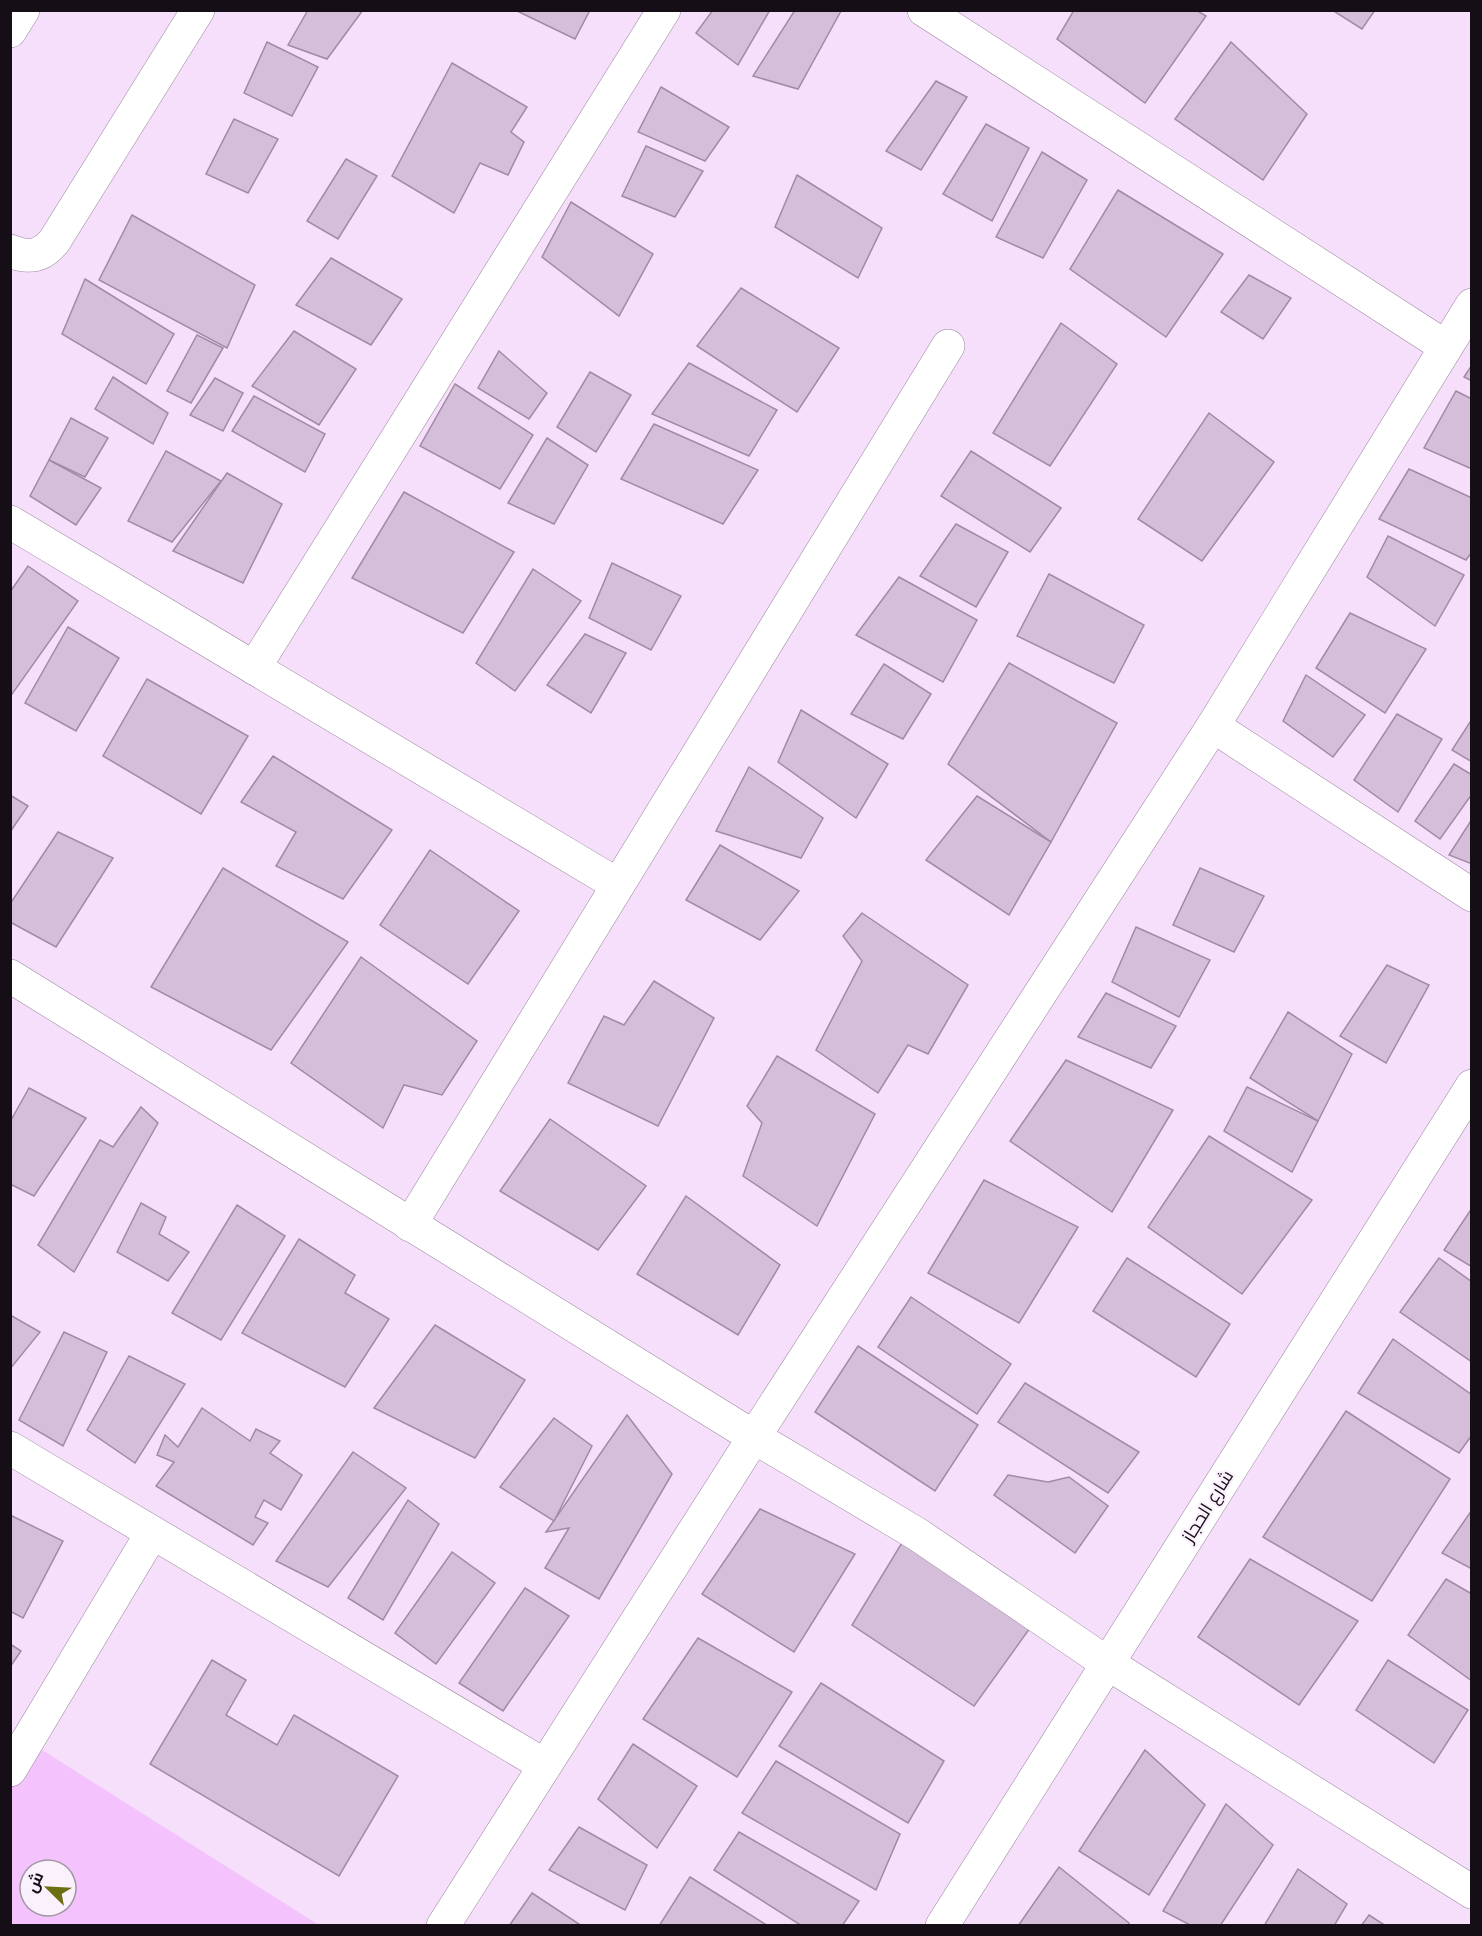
<svg xmlns="http://www.w3.org/2000/svg" width="1482" height="1936" font-family="Merriweather,Cairo,serif">
	<rect width="100%" height="100%" fill="#f5dffa"/>
	<path fill="#f4c2fd" fill-rule="evenodd" d="M 31,1743 L 319,1925 L 11,1925 L 10,1776 ZM 30,1870 L 66,1870 L 66,1906 L 30,1906 Z"/>
	<g fill="#d4bed9" stroke="#a08aa4" stroke-width="1.5">
		<polygon points="308,10 363,10 327,59 288,45"/>
		<polygon points="515,10 590,10 575,39"/>
		<polygon points="713,10 770,10 738,65 696,33"/>
		<polygon points="795,10 841,11 798,89 753,76"/>
		<polygon points="1074,10 1196,10 1206,16 1145,103 1057,39"/>
		<polygon points="1332,10 1375,10 1362,29"/>
		<polygon points="267,42 318,67 292,116 244,93"/>
		<polygon points="1231,42 1307,114 1263,180 1175,119"/>
		<polygon points="452,63 527,107 511,132 524,142 508,175 480,163 454,213 392,176"/>
		<polygon points="936,81 967,97 921,170 886,151"/>
		<polygon points="661,87 729,127 705,161 638,132"/>
		<polygon points="234,119 278,139 248,193 206,174"/>
		<polygon points="986,124 1029,148 992,221 943,194"/>
		<polygon points="646,146 703,171 675,217 622,196"/>
		<polygon points="1042,152 1087,180 1043,258 996,237"/>
		<polygon points="346,159 377,176 338,239 307,221"/>
		<polygon points="797,175 882,228 858,278 775,227"/>
		<polygon points="1118,190 1223,254 1166,337 1070,269"/>
		<polygon points="571,202 653,254 619,316 542,257"/>
		<polygon points="132,215 255,285 227,348 99,280"/>
		<polygon points="331,258 402,299 371,345 296,305"/>
		<polygon points="1249,275 1291,298 1263,339 1221,312"/>
		<polygon points="85,279 174,334 146,384 62,334"/>
		<polygon points="741,288 839,348 797,412 697,346"/>
		<polygon points="1061,323 1117,364 1050,466 993,433"/>
		<polygon points="294,331 356,369 319,425 252,386"/>
		<polygon points="197,335 223,348 191,403 167,391"/>
		<polygon points="499,351 547,393 529,419 478,388"/>
		<polygon points="689,363 777,410 749,456 652,414"/>
		<polygon points="1472,365 1472,381 1464,377"/>
		<polygon points="590,372 631,395 596,452 557,427"/>
		<polygon points="113,377 168,413 153,444 95,409"/>
		<polygon points="215,378 243,393 223,431 190,415"/>
		<polygon points="455,384 533,435 500,489 420,446"/>
		<polygon points="1456,391 1472,399 1472,469 1424,448"/>
		<polygon points="254,396 325,434 305,472 232,431"/>
		<polygon points="1209,413 1274,462 1202,561 1138,519"/>
		<polygon points="71,418 108,438 85,477 49,460"/>
		<polygon points="654,424 758,470 723,524 621,479"/>
		<polygon points="547,438 588,465 554,524 508,503"/>
		<polygon points="166,451 221,481 172,542 128,521"/>
		<polygon points="971,451 1061,508 1030,552 941,496"/>
		<polygon points="49,460 101,488 76,525 30,496"/>
		<polygon points="1409,469 1472,498 1472,552 1466,560 1379,519"/>
		<polygon points="227,473 282,504 243,583 173,551"/>
		<polygon points="404,492 514,552 463,633 352,578"/>
		<polygon points="956,524 1008,552 976,607 920,576"/>
		<polygon points="1388,536 1464,575 1435,626 1367,577"/>
		<polygon points="612,563 681,596 651,650 589,618"/>
		<polygon points="28,566 78,601 10,697 10,592"/>
		<polygon points="533,569 581,601 515,691 476,663"/>
		<polygon points="1049,574 1144,625 1114,683 1017,636"/>
		<polygon points="899,577 977,620 943,682 856,635"/>
		<polygon points="1350,613 1426,649 1385,713 1316,668"/>
		<polygon points="68,627 119,658 76,731 25,703"/>
		<polygon points="585,634 626,653 591,713 547,685"/>
		<polygon points="1009,663 1117,723 1051,842 948,764"/>
		<polygon points="884,664 931,694 903,739 851,714"/>
		<polygon points="1306,675 1365,715 1333,757 1283,721"/>
		<polygon points="147,679 248,736 201,814 103,756"/>
		<polygon points="801,710 888,764 856,818 778,762"/>
		<polygon points="1397,714 1442,739 1398,812 1354,780"/>
		<polygon points="1472,719 1472,762 1452,750"/>
		<polygon points="273,756 392,830 343,899 276,866 296,832 241,802"/>
		<polygon points="1454,764 1472,775 1472,794 1440,839 1415,821"/>
		<polygon points="749,767 823,818 801,858 716,831"/>
		<polygon points="10,795 28,806 10,832"/>
		<polygon points="977,796 1051,842 1009,915 926,860"/>
		<polygon points="1472,819 1472,864 1449,855"/>
		<polygon points="58,832 113,858 56,947 10,922 10,900 12,901"/>
		<polygon points="720,845 799,891 760,940 686,900"/>
		<polygon points="430,850 519,911 468,984 380,925"/>
		<polygon points="223,868 348,942 271,1050 151,987"/>
		<polygon points="1200,868 1264,896 1234,952 1173,925"/>
		<polygon points="862,913 968,985 928,1054 908,1045 878,1093 816,1050 862,961 843,936"/>
		<polygon points="1136,927 1210,960 1179,1017 1112,982"/>
		<polygon points="361,957 477,1041 442,1095 404,1085 383,1128 291,1063"/>
		<polygon points="1387,965 1429,985 1386,1063 1340,1036"/>
		<polygon points="654,981 714,1018 658,1126 568,1083 604,1016 624,1025"/>
		<polygon points="1106,993 1176,1026 1151,1068 1078,1037"/>
		<polygon points="1288,1012 1352,1054 1318,1121 1250,1078"/>
		<polygon points="777,1056 875,1114 817,1226 743,1176 762,1123 747,1106"/>
		<polygon points="1066,1060 1173,1110 1112,1212 1010,1141"/>
		<polygon points="1247,1087 1318,1121 1292,1172 1224,1131"/>
		<polygon points="29,1088 86,1118 34,1196 10,1184 10,1122"/>
		<polygon points="141,1107 158,1123 74,1272 38,1245 100,1140 113,1147"/>
		<polygon points="550,1119 646,1186 598,1250 500,1191"/>
		<polygon points="1209,1136 1312,1200 1242,1294 1148,1227"/>
		<polygon points="984,1180 1078,1227 1019,1323 928,1273"/>
		<polygon points="686,1196 780,1265 738,1335 637,1274"/>
		<polygon points="141,1203 166,1217 159,1234 189,1252 168,1281 117,1252"/>
		<polygon points="237,1205 285,1236 221,1340 172,1313"/>
		<polygon points="1472,1208 1472,1267 1444,1250"/>
		<polygon points="299,1239 355,1275 345,1293 389,1319 345,1387 242,1333"/>
		<polygon points="1127,1258 1230,1324 1196,1377 1093,1311"/>
		<polygon points="1439,1258 1472,1282 1472,1362 1400,1312"/>
		<polygon points="911,1297 1011,1364 977,1414 878,1347"/>
		<polygon points="10,1315 40,1332 10,1369"/>
		<polygon points="435,1325 525,1380 475,1458 374,1408"/>
		<polygon points="64,1332 107,1352 63,1446 19,1420"/>
		<polygon points="1393,1339 1472,1395 1472,1435 1459,1453 1358,1393"/>
		<polygon points="858,1346 978,1425 935,1491 815,1412"/>
		<polygon points="129,1356 185,1384 135,1463 87,1430"/>
		<polygon points="1025,1383 1139,1452 1108,1493 998,1422"/>
		<polygon points="202,1408 250,1441 256,1429 280,1441 270,1453 302,1475 281,1510 264,1500 255,1517 268,1523 253,1545 156,1486 174,1462 157,1455 165,1435 178,1447"/>
		<polygon points="1346,1411 1450,1479 1372,1601 1263,1537"/>
		<polygon points="627,1415 672,1474 599,1599 545,1568 569,1528 546,1532"/>
		<polygon points="554,1418 592,1446 554,1521 500,1487"/>
		<polygon points="353,1452 406,1488 328,1587 276,1561"/>
		<polygon points="1008,1475 1048,1482 1069,1477 1108,1506 1075,1553 994,1495"/>
		<polygon points="408,1500 439,1524 383,1620 348,1598"/>
		<polygon points="760,1509 855,1554 794,1652 702,1594"/>
		<polygon points="1472,1510 1472,1569 1442,1553"/>
		<polygon points="10,1515 63,1541 23,1618 10,1611"/>
		<polygon points="903,1541 1035,1621 974,1706 852,1625"/>
		<polygon points="452,1552 495,1583 436,1664 395,1633"/>
		<polygon points="1250,1559 1358,1621 1299,1705 1198,1637"/>
		<polygon points="1446,1579 1472,1594 1472,1681 1408,1635"/>
		<polygon points="525,1588 569,1616 503,1711 459,1683"/>
		<polygon points="698,1638 792,1692 737,1777 643,1719"/>
		<polygon points="10,1644 21,1651 10,1667"/>
		<polygon points="212,1660 246,1680 226,1715 277,1745 294,1715 398,1776 339,1876 150,1764"/>
		<polygon points="1388,1660 1468,1710 1434,1763 1356,1710"/>
		<polygon points="821,1683 944,1761 908,1823 779,1746"/>
		<polygon points="633,1744 697,1786 657,1848 598,1799"/>
		<polygon points="1145,1750 1205,1805 1149,1895 1079,1851"/>
		<polygon points="776,1761 900,1834 876,1890 742,1813"/>
		<polygon points="1226,1804 1273,1845 1220,1926 1192,1926 1163,1911"/>
		<polygon points="579,1827 647,1865 625,1910 549,1870"/>
		<polygon points="739,1832 859,1901 842,1926 802,1926 714,1870"/>
		<polygon points="1059,1867 1129,1923 1128,1926 1018,1926"/>
		<polygon points="1298,1869 1347,1904 1334,1926 1264,1926"/>
		<polygon points="690,1877 768,1926 659,1926"/>
		<polygon points="532,1893 582,1926 509,1926"/>
		<polygon points="1369,1915 1386,1926 1361,1926"/>
	</g>
	<g fill="none" stroke-linecap="round" stroke-linejoin="round">
		<g stroke="#9a859d" stroke-width="34">
			<g id="minor">
				<polyline points="924,10 1446,347"/>
				<polyline points="10,31 23,10"/>
				<path d="M 10,251 C 29,259 43,256 55,240 L 198,10"/>
				<polyline points="10,522 618,885"/>
				<polyline points="254,668 664,10"/>
				<polyline points="1213,726 1472,895"/>
				<polyline points="10,976 754,1437 917,1534 1107,1663 1472,1892"/>
				<polyline points="410,1225 948,346"/>
				<polyline points="10,1448 544,1765"/>
				<polyline points="10,1770 152,1533"/>
				<polyline points="443,1926 754,1437 1213,726 1472,305"/>
			</g>
		</g>
		<g stroke="#9a859d" stroke-width="34">
			<polyline id="secondary" points="942,1926 1472,1086"/>
		</g>
		<use href="#minor" stroke="#fff" stroke-width="33"/>
		<use href="#secondary" stroke="#fff" stroke-width="33"/>
	</g>
	<g text-anchor="middle" dominant-baseline="central" stroke-width="4.5" stroke-linejoin="round" paint-order="stroke">
		<g font-size="18" fill="#160e17" stroke="#faf1fc">
			<text transform="translate(1207 1506) rotate(-58)">شارع الحجاز</text>
		</g>
	</g>
	<rect width="1482" height="1936" fill="none" stroke="#160e17" stroke-width="24"/>
	<g transform="translate(48 1888) rotate(294)"><circle r="28" fill="#faf1fc" stroke="#9f96a0" stroke-width="1.5"/>
	<path d="M0-4.5L10 22L0 15L-10 22Z" fill="#6c6e11"/>
	<text y="-9" font-size="16" font-weight="bold" text-anchor="middle" fill="#160e17">ش</text>
	</g>
</svg>
